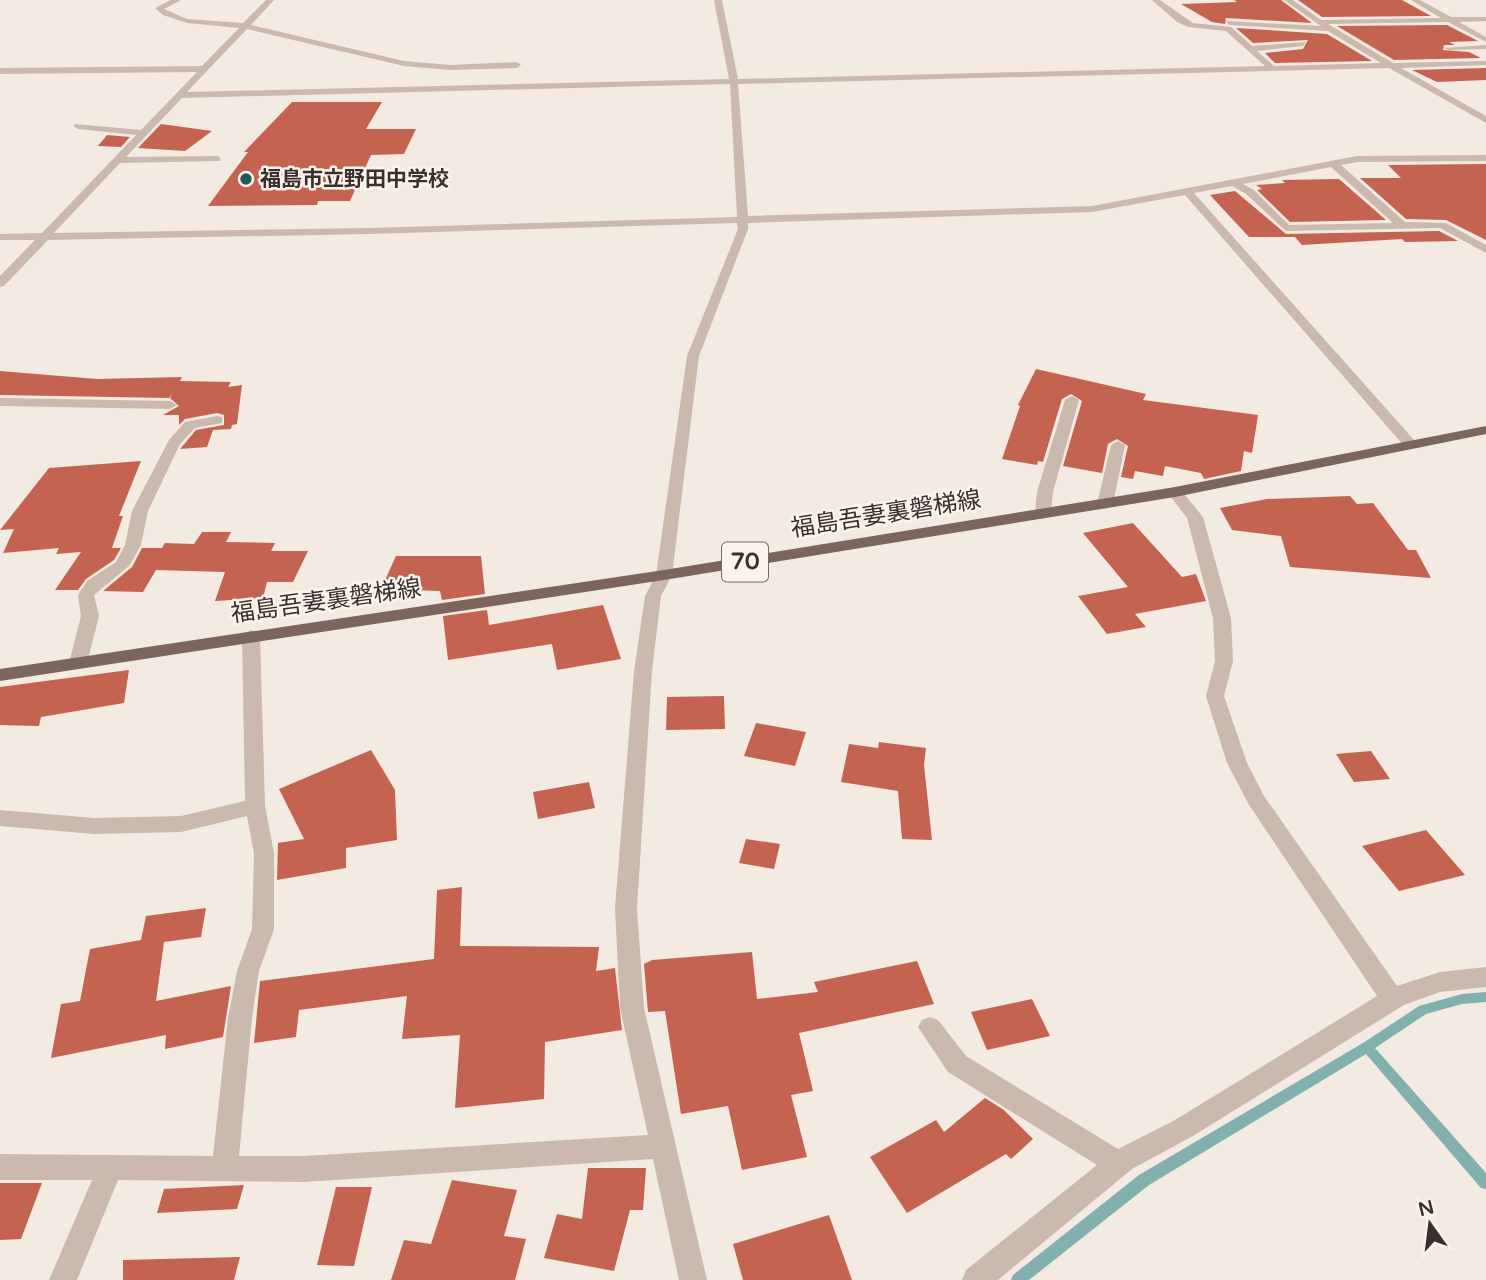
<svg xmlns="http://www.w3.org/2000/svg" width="1486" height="1280" font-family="'Varela Round','Noto Sans JP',sans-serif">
	<rect width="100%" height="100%" fill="#f3eae2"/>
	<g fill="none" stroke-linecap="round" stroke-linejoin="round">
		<polygon fill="#81b0ae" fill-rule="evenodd" points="1486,992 1486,1002 1462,1004 1426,1014 1375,1048 1486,1173 1486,1189 1481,1188 1366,1054 1149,1185 1029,1280 1011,1280 1013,1275 1139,1175 1363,1043 1419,1006 1462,994"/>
	</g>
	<g fill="#c36350">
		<polygon points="1234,0 1281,0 1312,23 1226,18 1225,24 1212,22 1181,4 1237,2"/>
		<polygon points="1298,0 1402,0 1431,16 1322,17"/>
		<polygon points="1447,25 1478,41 1449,42 1455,45 1444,45 1443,50 1469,52 1481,58 1394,60 1337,26"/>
		<polygon points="1236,28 1327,34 1372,61 1275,63 1265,53 1303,49 1308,40 1253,43"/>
		<polygon points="1486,68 1486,80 1437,82 1412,70"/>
		<polygon points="292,102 382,102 366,129 416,129 404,154 371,155 350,201 318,201 317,205 208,206 248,152 244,152"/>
		<polygon points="161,124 212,131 185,151 138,148"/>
		<polygon points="107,135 130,137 121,147 98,146"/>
		<polygon points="1486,164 1486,240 1446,220 1406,219 1360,178 1401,178 1388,165"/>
		<polygon points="1339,179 1386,220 1290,222 1257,190 1262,189 1256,185 1285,183 1282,180"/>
		<polygon points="1235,191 1286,234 1439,231 1458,241 1405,242 1402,239 1302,245 1295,237 1249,237 1210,195"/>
		<polygon points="1036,369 1146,394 1143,400 1258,415 1252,453 1244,451 1241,471 1204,479 1201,473 1165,466 1163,476 1135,471 1133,479 1121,477 1128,446 1117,439 1108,444 1102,473 1063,466 1082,401 1071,394 1062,399 1043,462 1038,461 1037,465 1002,459 1020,406 1018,405"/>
		<polygon points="0,371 97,379 182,377 180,381 231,382 228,387 242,385 237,424 232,425 231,429 213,430 207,447 180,449 196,430 224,425 224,415 217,413 185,419 179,425 179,415 163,415 179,406 170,398 172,393 169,398 0,395"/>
		<polygon points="141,461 119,516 123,516 112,548 121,548 114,560 86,579 78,590 55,590 81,552 56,554 59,548 3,553 14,529 0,530 49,468"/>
		<polygon points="1350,496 1357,504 1373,503 1408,550 1416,550 1431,578 1290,567 1281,536 1232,530 1220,508 1267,499"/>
		<polygon points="1133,523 1182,577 1196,574 1206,601 1135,614 1146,627 1107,634 1078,596 1128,587 1083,533"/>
		<polygon points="202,532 231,532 226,542 275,543 271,551 308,551 293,582 267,582 263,598 215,601 225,572 156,570 143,592 103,591 132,567 142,548 162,548 165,543 194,544"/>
		<polygon points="396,556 481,556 485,594 442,600 440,591 381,589"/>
		<polygon points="603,605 621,659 557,670 552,644 448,660 443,616 487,610 489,625"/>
		<polygon points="129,670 124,703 41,717 39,726 0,725 0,687"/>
		<polygon points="724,696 725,729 666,730 667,697"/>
		<polygon points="756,723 806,732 795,766 744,756"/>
		<polygon points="879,742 926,748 924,765 932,840 902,839 898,791 841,782 849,744 878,748"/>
		<polygon points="371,750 395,790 397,840 346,848 346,868 277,880 278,843 304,839 279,789"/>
		<polygon points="1371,751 1390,779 1354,782 1336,754"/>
		<polygon points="589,782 595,808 538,819 533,792"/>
		<polygon points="1426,830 1465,875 1399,891 1362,846"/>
		<polygon points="746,839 780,844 774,869 739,863"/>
		<polygon points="462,887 460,946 599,947 596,971 615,968 622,1030 545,1042 544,1099 455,1108 460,1035 402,1039 407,996 299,1010 296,1037 254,1043 260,981 434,959 437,890"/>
		<polygon points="206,908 201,937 164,942 156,1001 231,986 223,1037 165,1049 166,1035 51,1058 61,1004 80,1001 90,949 141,940 146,916"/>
		<polygon points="752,952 757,999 818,992 814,982 917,961 934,1004 799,1033 813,1091 791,1095 807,1157 742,1170 728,1106 681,1114 665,1011 648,1012 644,964 652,960"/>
		<polygon points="1032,999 1050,1036 987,1050 971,1012"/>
		<polygon points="985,1098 1004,1110 1033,1139 1011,1159 1006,1154 907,1213 870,1157 936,1120 944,1132"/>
		<polygon points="588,1168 646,1168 643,1210 630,1210 614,1271 544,1258 557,1214 582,1219"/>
		<polygon points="452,1180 517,1190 504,1236 526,1239 515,1280 391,1280 404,1240 431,1244"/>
		<polygon points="0,1183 42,1183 21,1239 0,1240"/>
		<polygon points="244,1185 237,1209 157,1213 164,1189"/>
		<polygon points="336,1187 372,1187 354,1266 317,1265"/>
		<polygon points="829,1215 852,1280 743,1280 733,1244"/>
		<polygon points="240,1257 234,1280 123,1280 123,1260"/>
	</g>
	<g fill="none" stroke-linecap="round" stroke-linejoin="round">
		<g fill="#ccb9ad" fill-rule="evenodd">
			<path d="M 171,0 L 181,0 L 164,9 L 187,19 L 243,23 L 266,0 L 274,0 L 251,25 L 404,61 L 450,65 L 517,62 L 521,65 L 517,68 L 450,70 L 404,66 L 247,29 L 187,92 L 729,79 L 714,0 L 722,0 L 738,79 L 1265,66 L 1226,31 L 1188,27 L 1177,22 L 1152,0 L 1160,0 L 1193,23 L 1231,27 L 1252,46 L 1306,42 L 1303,46 L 1257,51 L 1274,66 L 1381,63 L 1328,31 L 1229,25 L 1226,21 L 1321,26 L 1284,0 L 1293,0 L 1321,20 L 1441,18 L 1411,0 L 1420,0 L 1451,17 L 1486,17 L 1486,21 L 1459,22 L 1486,37 L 1486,42 L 1448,22 L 1328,24 L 1393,63 L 1486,61 L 1486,65 L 1401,68 L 1486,116 L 1486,123 L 1389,68 L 738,84 L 748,216 L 1092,206 L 1357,156 L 1486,155 L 1486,161 L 1357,162 L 1341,165 L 1405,222 L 1446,223 L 1486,245 L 1486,253 L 1440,228 L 1286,231 L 1246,194 L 1232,186 L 1194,193 L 1415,441 L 1415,447 L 1405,447 L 1185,195 L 1092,212 L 748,223 L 748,229 L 699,356 L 672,575 L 661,596 L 652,671 L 637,908 L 644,1008 L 707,1280 L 679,1280 L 653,1159 L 304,1182 L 118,1180 L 77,1280 L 49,1280 L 92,1180 L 0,1180 L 0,1154 L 213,1156 L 228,1018 L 237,971 L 252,929 L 254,853 L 247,816 L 181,832 L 94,834 L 0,826 L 0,810 L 94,818 L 181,816 L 245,801 L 242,636 L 251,630 L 260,636 L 265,806 L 274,853 L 274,929 L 259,971 L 252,1018 L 239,1156 L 304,1156 L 648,1135 L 620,1008 L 615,908 L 634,671 L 645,596 L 656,575 L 687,356 L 738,229 L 737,223 L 370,234 L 48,240 L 4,286 L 0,287 L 0,276 L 35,240 L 0,240 L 0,234 L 42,233 L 136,135 L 78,129 L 73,126 L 75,124 L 141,130 L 197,72 L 0,74 L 0,68 L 202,66 L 239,28 L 187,23 L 163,15 L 155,8 ZM 730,84 L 737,217 L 370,228 L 54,233 L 120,163 L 220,161 L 220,157 L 217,156 L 126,157 L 182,98 ZM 1331,167 L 1393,223 L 1289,225 L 1254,190 L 1243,184 Z"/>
			<polygon points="1486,45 1486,49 1448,50 1444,48"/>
			<polygon points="1072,396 1079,400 1053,492 1051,514 1043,519 1038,517 1035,514 1037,492 1065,400"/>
			<polygon points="0,398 170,401 177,405 170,409 0,406"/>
			<polygon points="217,416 222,417 222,423 195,428 180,444 148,511 141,545 130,565 94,595 99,616 87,663 78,669 72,667 69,663 81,616 78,595 87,581 116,562 125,545 132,511 169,440 185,422"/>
			<polygon points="1118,441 1125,445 1113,504 1105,509 1097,504 1111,445"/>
			<polygon points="1175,487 1180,489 1203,517 1231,618 1233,661 1224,696 1247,763 1264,796 1397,986 1440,972 1486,967 1486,987 1440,992 1404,1005 1193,1136 1132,1169 998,1280 962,1280 966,1270 1097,1165 948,1072 918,1027 922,1020 930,1017 938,1020 966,1056 1118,1149 1175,1120 1377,996 1249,805 1227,763 1206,696 1215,661 1213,618 1187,518 1167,492"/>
		</g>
		<polygon fill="#7c655d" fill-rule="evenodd" points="1486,426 1486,434 1175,497 664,580 0,681 0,669 664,570 1175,487"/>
	</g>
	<circle fill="#215c5b" stroke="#fbf4ee" stroke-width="2.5" cx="246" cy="179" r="7"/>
	<g text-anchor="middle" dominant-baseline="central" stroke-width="5" stroke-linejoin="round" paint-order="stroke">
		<g font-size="21" font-weight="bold" fill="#3a2f2c" stroke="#fbf4ee" text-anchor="start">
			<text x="260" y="179">福島市立野田中学校</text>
		</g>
		<rect fill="#fbf4ee" stroke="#746a66" stroke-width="2" x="722" y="542.5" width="46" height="39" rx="5"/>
		<g font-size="23" font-weight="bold" fill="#3a2f2c">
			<text x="745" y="562">70</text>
		</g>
		<g font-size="24" fill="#3a2f2c" stroke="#fbf4ee">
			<text transform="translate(886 514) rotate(-9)">福島吾妻裏磐梯線</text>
			<text transform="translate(326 601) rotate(-8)">福島吾妻裏磐梯線</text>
		</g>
	</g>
	<g transform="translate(1430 1224) rotate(346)" stroke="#fbf4ee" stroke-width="5" paint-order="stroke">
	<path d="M0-5L12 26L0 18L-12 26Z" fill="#3a2f2c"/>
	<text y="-10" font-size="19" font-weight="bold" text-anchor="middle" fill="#3a2f2c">N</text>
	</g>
</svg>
